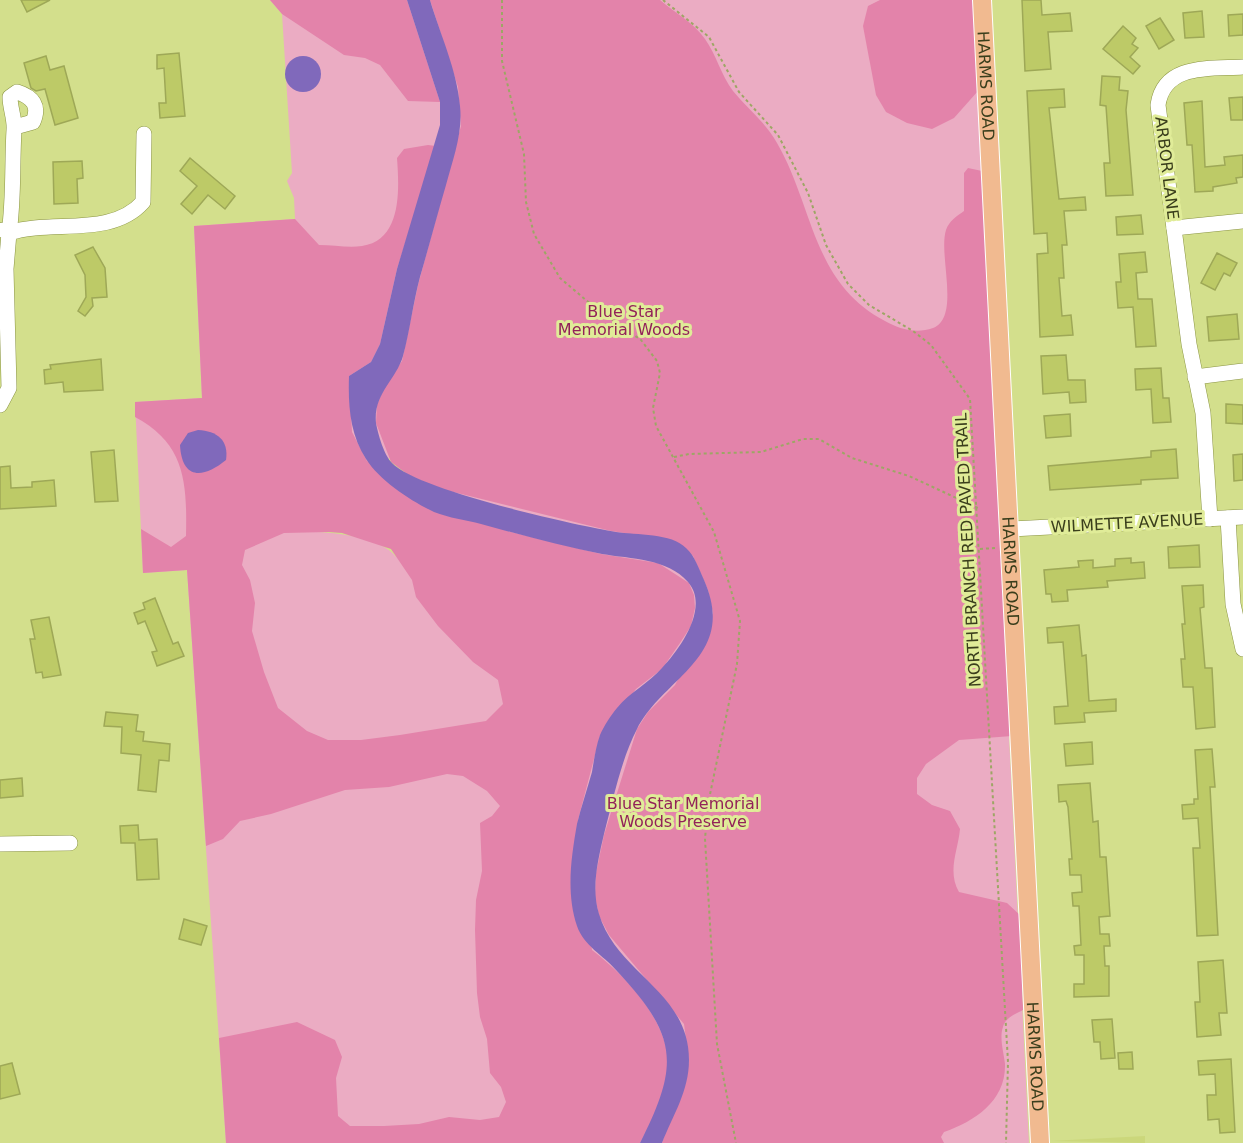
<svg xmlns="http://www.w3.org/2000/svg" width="1243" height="1143" font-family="'DejaVu Sans',sans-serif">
	<rect width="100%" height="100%" fill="#d3df8c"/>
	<polygon fill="#cbd77b" points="1145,1136 1145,1143 1050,1141"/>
	<path fill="#ebacc3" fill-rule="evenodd" d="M 270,0 L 973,0 L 1029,1143 L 226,1143 L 187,570 L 143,573 L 135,402 L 202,398 L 194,226 L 295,219 L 294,198 L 287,181 L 292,173 L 282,14 ZM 467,383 L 396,557 C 383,538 336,532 313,532 Z"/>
	<g fill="#e383aa" fill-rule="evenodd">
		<polygon points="270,0 407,0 440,102 408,101 380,65 365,58 344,55 282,14"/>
		<path d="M 430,0 L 660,0 C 674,12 694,23 705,39 C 716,54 721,75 733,91 C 747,108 766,123 777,143 C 814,207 812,283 885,321 C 899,329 916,334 933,328 C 961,317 938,255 946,230 C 949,221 957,216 964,211 L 964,173 L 968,168 L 982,171 L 1012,736 L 959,740 L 926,764 L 917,778 L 917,794 L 932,805 L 950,811 L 960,829 C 958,851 947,871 959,892 L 1007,903 L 1020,915 L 1023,1010 C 1015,1014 1005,1018 1003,1027 C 999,1038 1004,1053 1005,1064 C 1006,1101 975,1121 944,1132 L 941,1137 L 944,1143 L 662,1143 L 689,1062 L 684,1024 L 609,935 L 599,916 L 595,897 L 596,873 L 604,835 L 637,729 L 648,712 L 675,685 L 713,613 L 708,590 L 693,556 L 670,540 L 611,531 L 437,488 L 407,474 L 391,462 L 376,423 L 377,404 L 386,384 L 402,361 L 418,285 L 461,126 L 458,87 Z"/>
		<polygon points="880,0 973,0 978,91 954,118 932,129 907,123 886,112 876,95 863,26 868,6"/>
		<path d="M 428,145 L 436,146 L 397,269 L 380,344 L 371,362 L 349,376 L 352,432 L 367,461 L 507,531 L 601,554 L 658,563 L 689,583 L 694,595 L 695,608 L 691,626 L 680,643 L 662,669 L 636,689 L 600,736 L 578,820 L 592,950 C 627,977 671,1023 668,1070 C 666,1097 652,1120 640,1143 L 226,1143 L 219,1038 L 297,1022 L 335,1040 L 342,1057 L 336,1078 L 338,1116 L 350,1126 L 384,1126 L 419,1124 L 449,1117 L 480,1120 L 499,1117 L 506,1102 L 501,1087 L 490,1073 L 487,1039 L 480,1017 L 477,993 L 475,930 L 476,900 L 482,871 L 480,823 L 492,816 L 500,806 L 487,791 L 463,776 L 447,774 L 389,787 L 345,790 L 271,814 L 240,821 L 223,839 L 206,846 L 187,570 L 143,573 L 141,529 L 171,547 L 186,536 C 187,484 186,444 135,417 L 135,402 L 202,398 L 194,226 L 295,219 L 319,245 C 333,245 349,248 362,246 C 403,240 399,187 397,158 L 404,149 ZM 329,532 L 342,533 L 391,549 L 412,580 L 416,597 L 438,626 L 473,662 L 498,680 L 503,704 L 486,721 L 400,735 L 361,740 L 328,740 L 307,731 L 278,708 L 264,672 L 252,631 L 255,603 L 250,580 L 242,565 L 245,550 L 284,533 Z"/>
	</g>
	<g fill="#8069bb">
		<path d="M 407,0 L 430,0 C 440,34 457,70 460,106 C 463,133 453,159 446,185 C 437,216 429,246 420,277 C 413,303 410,330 403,356 C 396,380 373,394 376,423 C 378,434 384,455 392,463 C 417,490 574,525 616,532 C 636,535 672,533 686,548 C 695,556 699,569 704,580 C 738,657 664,676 637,729 C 621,760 613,800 604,834 C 598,860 591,888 599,914 C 617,974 689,991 689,1060 C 689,1091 673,1115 662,1143 L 640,1143 C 680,1064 678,1036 616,970 C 603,955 584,946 577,926 C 566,893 571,858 577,824 C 581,807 587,790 592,772 C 594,760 596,746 600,735 C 604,726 611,715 617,708 C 630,692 649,683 662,668 C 680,649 710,607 688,582 C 667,558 631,559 602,554 C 562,546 521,535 481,524 C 466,520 449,518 434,512 C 411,501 380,481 366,459 C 350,434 348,406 349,376 L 371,362 L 380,344 L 397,269 L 440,125 L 440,102 Z"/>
		<circle cx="303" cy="74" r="18"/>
		<path d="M 198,430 C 217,431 229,440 226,460 C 204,478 182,481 180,445 L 188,433 Z"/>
	</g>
	<g fill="#bdca67" stroke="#9ea857" stroke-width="1.5">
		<polygon points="21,0 50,0 27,12"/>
		<polygon points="1022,0 1041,0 1042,15 1070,13 1072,31 1048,32 1051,69 1025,71"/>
		<polygon points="1202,11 1204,37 1185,38 1183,13"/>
		<polygon points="1243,14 1243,35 1229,36 1228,15"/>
		<polygon points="1160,18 1174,40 1159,49 1146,26"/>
		<polygon points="1123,26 1136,38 1132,44 1138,48 1130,57 1140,66 1133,74 1103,49"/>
		<polygon points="179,53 185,116 160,118 159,103 166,103 164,68 157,69 157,55"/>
		<polygon points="46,56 50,70 64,66 78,118 55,125 45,89 36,91 31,88 24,63"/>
		<polygon points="1102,76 1120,77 1119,90 1128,91 1126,110 1133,195 1106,196 1104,163 1110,163 1106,106 1100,105"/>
		<polygon points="1064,89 1065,107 1049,108 1059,199 1085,197 1086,210 1064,211 1067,245 1062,245 1064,278 1059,278 1062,316 1071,315 1073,335 1040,337 1037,254 1048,253 1047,233 1034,234 1027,91"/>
		<polygon points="1243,97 1243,120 1231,120 1229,98"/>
		<polygon points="1202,101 1205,167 1225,165 1224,157 1243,155 1243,177 1236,178 1237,183 1213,187 1213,191 1195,192 1192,145 1187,145 1184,103"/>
		<polygon points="190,158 235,196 225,209 208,195 192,214 181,204 197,186 180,171"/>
		<polygon points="82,161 83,178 77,179 78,203 54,204 53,162"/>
		<polygon points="1141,215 1143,234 1117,235 1116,217"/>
		<polygon points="93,247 105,268 107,297 92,298 93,306 85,316 78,311 86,297 85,275 75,255"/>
		<polygon points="1145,252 1147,272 1136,273 1138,299 1152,299 1156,346 1136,347 1133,307 1118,308 1116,282 1121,282 1119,254"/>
		<polygon points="1217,253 1237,263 1230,276 1224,273 1215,290 1201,283"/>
		<polygon points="1237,314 1239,339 1209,341 1207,317"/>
		<polygon points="1066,355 1068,380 1085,380 1086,402 1070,403 1069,392 1043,394 1041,356"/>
		<polygon points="101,359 103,390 64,392 63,382 45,384 44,370 51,369 50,365"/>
		<polygon points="1161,368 1163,398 1169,398 1171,422 1153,423 1151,389 1136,390 1135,369"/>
		<polygon points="1226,404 1243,405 1243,424 1226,423"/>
		<polygon points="1070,414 1071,436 1046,438 1044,416"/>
		<polygon points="1176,449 1178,478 1141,480 1141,484 1050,490 1048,466 1151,457 1151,451"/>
		<polygon points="114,450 118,501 95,502 91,452"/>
		<polygon points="1243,454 1243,480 1234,481 1233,455"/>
		<polygon points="10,466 11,488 32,487 32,482 54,480 56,506 0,509 0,467"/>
		<polygon points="1199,545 1200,567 1169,568 1168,547"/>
		<polygon points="1131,558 1131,563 1144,562 1145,578 1107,581 1108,587 1067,590 1068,601 1052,602 1051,594 1046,594 1044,570 1079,567 1078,561 1093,560 1093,568 1115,566 1115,559"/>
		<polygon points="1203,585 1204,607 1200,608 1205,668 1212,668 1215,727 1196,729 1193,687 1183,687 1181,659 1185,659 1182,624 1185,624 1182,586"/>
		<polygon points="155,598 173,644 178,642 184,656 157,666 152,652 157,651 145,621 138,624 134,613 145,609 143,603"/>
		<polygon points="49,617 61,675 43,678 42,672 36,673 30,639 35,639 31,620"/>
		<polygon points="1079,625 1082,656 1086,655 1089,701 1116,699 1116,711 1084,713 1085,722 1055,724 1054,707 1068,706 1063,642 1048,643 1047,628"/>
		<polygon points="106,712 138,715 136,731 144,732 143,741 170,744 169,761 159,760 156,792 138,790 141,755 121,753 122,727 104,726"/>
		<polygon points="1092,742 1093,764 1066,766 1064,744"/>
		<polygon points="1212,749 1215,787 1210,787 1218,935 1197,936 1193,848 1200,848 1198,818 1183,819 1182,805 1194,804 1194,799 1198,799 1195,750"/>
		<polygon points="22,778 23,796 0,798 0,780"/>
		<polygon points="1090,783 1093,822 1098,821 1100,857 1106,857 1110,916 1099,917 1100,934 1109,934 1110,946 1104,946 1105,966 1109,966 1109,996 1074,997 1074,984 1084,984 1084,955 1075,955 1074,946 1081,945 1079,906 1073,906 1072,893 1082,892 1081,875 1070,875 1069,859 1072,859 1068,807 1066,801 1059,802 1058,785"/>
		<polygon points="138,825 139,840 157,839 159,879 137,880 135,843 121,843 120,826"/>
		<polygon points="184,919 207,926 201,945 179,939"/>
		<polygon points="1223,960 1227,1013 1219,1013 1221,1035 1197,1037 1195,1002 1200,1002 1198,962"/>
		<polygon points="1112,1019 1115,1058 1101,1059 1100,1042 1094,1042 1092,1020"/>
		<polygon points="1132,1052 1133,1069 1119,1069 1118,1053"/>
		<polygon points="1231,1059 1235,1132 1220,1133 1219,1119 1208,1120 1207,1095 1216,1095 1215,1074 1199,1075 1198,1061"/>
		<polygon points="12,1063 20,1094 0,1099 0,1066"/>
	</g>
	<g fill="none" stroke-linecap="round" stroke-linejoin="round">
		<g stroke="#8a9442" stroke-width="16">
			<g id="minor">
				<polyline points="1174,228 1243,221"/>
				<path d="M 3,230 L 9,233 C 14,200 12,163 14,130 C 15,119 10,108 10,97 L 17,92 C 33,97 40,106 33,122 L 15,127"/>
				<polyline points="1195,377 1243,371"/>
				<path d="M 0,405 L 9,388 L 6,269 L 9,233 C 52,219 111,238 143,202 L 144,134"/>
				<polyline points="1228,518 1233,604 1243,649"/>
				<path d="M 1210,519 L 1203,413 L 1189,344 L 1158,105 C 1164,63 1211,69 1243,67"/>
				<polyline points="1010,529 1243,517"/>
				<polyline points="0,844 70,843"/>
			</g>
		</g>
		<g stroke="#fff" stroke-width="20">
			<g id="major">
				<path id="s1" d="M 982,0 L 1040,1143"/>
			</g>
		</g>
		<g stroke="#9da665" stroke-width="2" stroke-dasharray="3 3" stroke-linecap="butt">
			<polyline points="502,0 502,61 524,154 526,202 534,234 560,278 593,306 641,340 657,361 660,373 653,408 656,426 714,532 740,621 737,664 708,804 705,839 717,1044 736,1143"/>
			<polyline points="663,0 709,37 739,92 778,135 808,193 826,245 848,284 869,305 913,331 931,345 970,399 1008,1062 1006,1143"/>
			<polyline points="674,457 689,454 761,452 803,439 819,439 852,458 909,476 978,508"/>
			<polyline points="980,549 995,548"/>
		</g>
		<use href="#minor" stroke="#fff" stroke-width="15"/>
		<use href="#major" stroke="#f1ba90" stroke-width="18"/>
	</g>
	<g text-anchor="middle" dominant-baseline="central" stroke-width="6" stroke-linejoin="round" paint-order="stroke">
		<g font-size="16" fill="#3a3e1c" stroke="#e0ec98">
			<text stroke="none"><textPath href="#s1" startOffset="86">HARMS ROAD</textPath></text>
			<text transform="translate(1167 168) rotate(83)">ARBOR LANE</text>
			<text transform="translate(1127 523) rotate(-3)">WILMETTE AVENUE</text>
			<text transform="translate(968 550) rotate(-93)">NORTH BRANCH RED PAVED TRAIL</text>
			<text stroke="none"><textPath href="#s1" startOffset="572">HARMS ROAD</textPath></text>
			<text stroke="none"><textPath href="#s1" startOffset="1058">HARMS ROAD</textPath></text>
		</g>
		<g font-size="16" fill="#922259" stroke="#e0ec98">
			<text x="624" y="311">Blue Star<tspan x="624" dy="18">Memorial Woods</tspan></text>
			<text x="683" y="803">Blue Star Memorial<tspan x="683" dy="18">Woods Preserve</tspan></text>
		</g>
	</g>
</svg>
